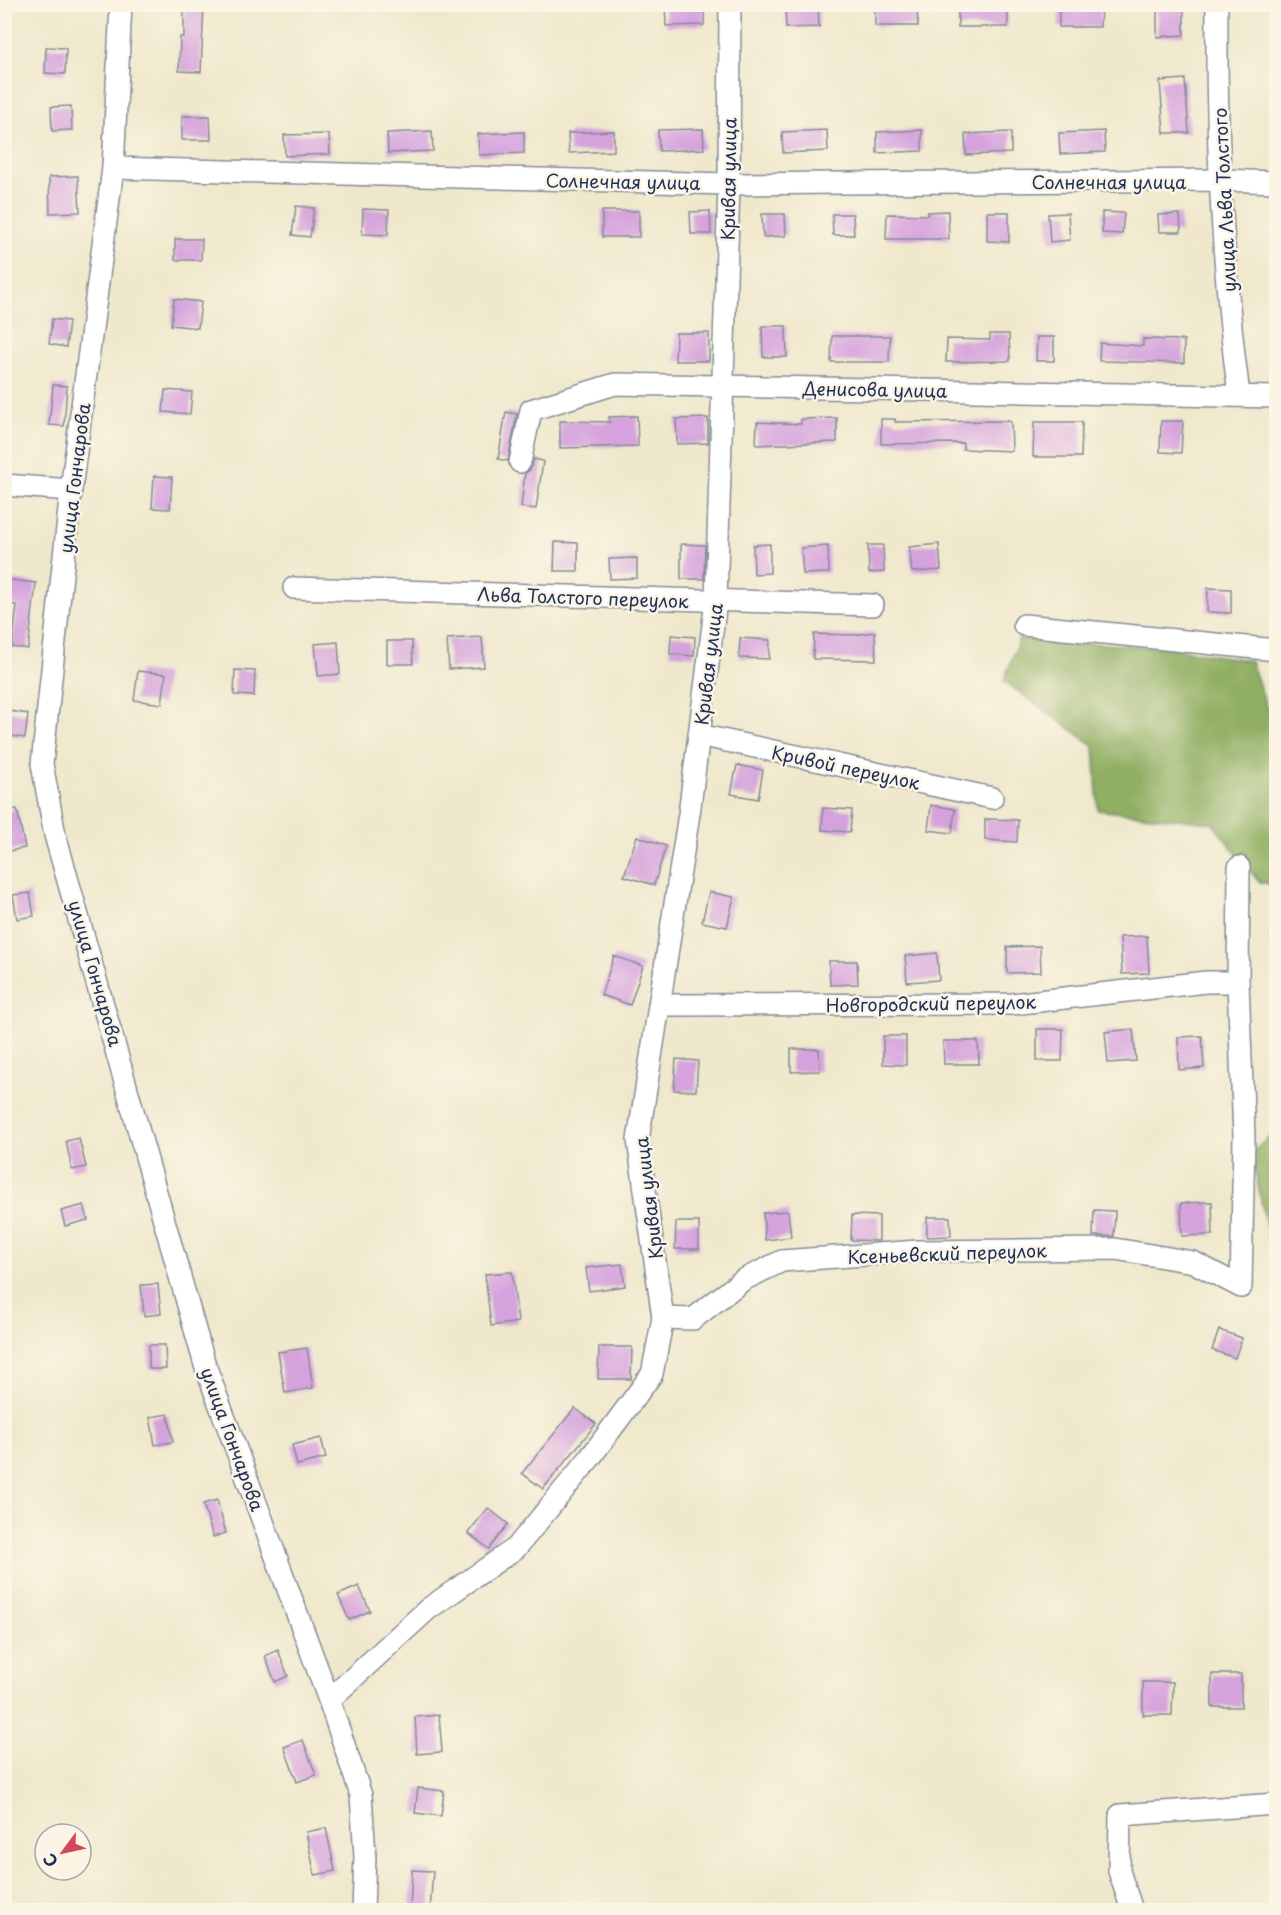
<svg xmlns="http://www.w3.org/2000/svg" width="1281" height="1915" font-family="'Playpen Sans',sans-serif">
	<rect width="100%" height="100%" fill="#fcf5e5"/>
	<filter id="ink" filterUnits="userSpaceOnUse"><feTurbulence type="fractalNoise" baseFrequency=".0167" numOctaves="2"/><feDisplacementMap in="SourceGraphic" scale="12" xChannelSelector="R" yChannelSelector="G"/><feConvolveMatrix kernelMatrix="1 2 1 2 8 2 1 2 1" color-interpolation-filters="sRGB"/></filter>
	<filter id="wash" filterUnits="userSpaceOnUse"><feTurbulence type="fractalNoise" baseFrequency=".008" numOctaves="4" result="noise"/><feDisplacementMap in="SourceGraphic" scale="24" xChannelSelector="R" yChannelSelector="G"/><feGaussianBlur stdDeviation="1.35" result="paint"/><feColorMatrix in="noise" values="0 0 0 0 0 0 0 0 0 0 0 0 0 0 0 0 0 1.4 0 .05"/><feComposite in="paint" operator="in"/></filter>
	<g filter="url(#wash)">
		<rect width="100%" height="100%" fill="#efe8cc"/>
		<g fill="#90af62" stroke="#566f60" stroke-width="1.5">
			<polygon points="1019,639 1172,648 1251,661 1276,735 1276,885 1259,882 1212,823 1098,810 1094,746 1004,681"/>
			<polygon points="1276,1132 1276,1271 1251,1153"/>
		</g>
		<g id="blocks">
			<g fill="#d5a2dd">
				<polygon points="184,4 204,4 201,72 179,71 180,37 184,37"/>
				<polygon points="665,4 704,4 704,25 666,26"/>
				<polygon points="785,4 818,4 819,27 786,28"/>
				<rect x="958" y="4" width="50" height="23"/>
				<polygon points="1059,4 1101,4 1100,27 1059,27"/>
				<polygon points="1157,4 1184,4 1184,35 1157,37"/>
				<polygon points="917,5 918,26 875,26 875,6"/>
				<polygon points="46,47 66,48 65,74 45,73"/>
				<polygon points="1185,79 1189,133 1164,133 1160,81"/>
				<polygon points="71,106 72,130 52,131 51,107"/>
				<polygon points="182,116 210,116 211,140 182,140"/>
				<polygon points="703,129 704,149 659,151 658,130"/>
				<polygon points="827,130 828,151 783,153 782,132"/>
				<polygon points="922,130 922,151 877,153 877,132"/>
				<polygon points="432,131 433,151 388,153 387,133"/>
				<polygon points="614,131 614,151 569,153 568,133"/>
				<polygon points="1104,131 1105,152 1060,154 1059,133"/>
				<polygon points="524,132 524,153 479,155 478,134"/>
				<polygon points="1011,132 1011,153 966,155 965,134"/>
				<polygon points="329,134 330,154 285,156 284,135"/>
				<polygon points="78,176 80,212 50,213 49,177"/>
				<polygon points="296,206 314,208 310,237 292,235"/>
				<polygon points="363,209 389,210 388,235 362,234"/>
				<rect x="602" y="211" width="37" height="26"/>
				<polygon points="710,211 711,234 691,234 690,212"/>
				<polygon points="948,211 949,239 886,239 887,214 928,215 928,212"/>
				<polygon points="987,212 1009,212 1009,242 987,241"/>
				<polygon points="1102,212 1124,213 1122,234 1102,233"/>
				<polygon points="1068,213 1070,240 1050,242 1048,214"/>
				<polygon points="762,214 785,214 786,236 763,237"/>
				<polygon points="832,214 853,214 854,235 833,235"/>
				<polygon points="1180,214 1181,232 1159,232 1158,215"/>
				<polygon points="175,239 202,239 201,260 175,260"/>
				<polygon points="174,299 201,302 198,328 171,325"/>
				<polygon points="52,319 69,321 66,347 49,344"/>
				<polygon points="762,326 786,326 787,357 763,357"/>
				<polygon points="676,333 709,333 709,361 675,361"/>
				<polygon points="990,334 1009,334 1010,361 946,362 947,339 990,340"/>
				<polygon points="832,336 890,336 889,362 831,362"/>
				<polygon points="1037,337 1054,337 1054,361 1036,361"/>
				<polygon points="1143,339 1184,340 1184,363 1099,361 1100,343 1143,346"/>
				<polygon points="53,385 67,386 64,426 49,425"/>
				<polygon points="165,390 192,392 190,414 163,412"/>
				<polygon points="506,412 517,414 508,461 498,459"/>
				<polygon points="637,416 638,446 560,448 560,421 610,422 609,417"/>
				<polygon points="708,418 708,443 677,444 676,419"/>
				<polygon points="837,418 837,442 756,445 757,422 801,424 801,419"/>
				<polygon points="881,419 895,419 895,422 1008,421 1011,422 1012,451 963,449 963,443 881,444"/>
				<polygon points="1161,421 1183,421 1181,453 1160,452"/>
				<polygon points="1034,422 1082,422 1081,457 1033,457"/>
				<polygon points="534,459 543,461 536,509 521,507 525,473 530,470"/>
				<polygon points="154,476 172,477 170,509 152,508"/>
				<polygon points="555,542 578,543 578,571 554,571"/>
				<polygon points="681,544 705,545 704,579 681,579"/>
				<polygon points="770,544 770,573 754,574 753,545"/>
				<polygon points="939,544 941,570 912,572 909,547"/>
				<polygon points="868,545 883,545 884,572 869,573"/>
				<polygon points="828,546 829,573 803,574 801,548"/>
				<polygon points="637,558 637,578 610,579 609,559"/>
				<polygon points="4,579 36,583 28,649 12,647 17,605 4,604"/>
				<polygon points="1208,588 1231,589 1231,613 1207,612"/>
				<polygon points="875,632 876,660 813,659 814,634 853,635"/>
				<polygon points="671,635 695,637 694,656 670,654"/>
				<polygon points="482,637 484,667 449,669 447,639"/>
				<polygon points="740,638 770,640 769,659 739,658"/>
				<polygon points="387,641 412,641 413,664 387,664"/>
				<polygon points="338,642 340,674 318,676 315,644"/>
				<polygon points="235,670 255,671 254,696 234,695"/>
				<polygon points="138,671 166,674 162,704 134,700"/>
				<polygon points="9,711 28,714 25,738 5,735"/>
				<polygon points="737,765 763,770 758,799 731,794"/>
				<polygon points="931,805 955,809 952,833 928,830"/>
				<polygon points="823,808 852,810 850,832 822,830"/>
				<polygon points="17,809 25,848 9,851 4,811"/>
				<polygon points="985,819 1018,820 1017,842 985,840"/>
				<polygon points="637,836 666,846 654,885 624,876"/>
				<polygon points="709,892 734,897 727,927 702,922"/>
				<polygon points="30,893 34,916 17,919 13,895"/>
				<polygon points="1147,936 1149,973 1122,974 1120,937"/>
				<polygon points="1040,946 1041,972 1007,973 1007,947"/>
				<polygon points="937,953 939,980 907,982 905,956"/>
				<polygon points="614,956 643,966 630,1005 601,995"/>
				<polygon points="829,961 857,961 858,984 830,985"/>
				<polygon points="1037,1029 1063,1029 1062,1061 1037,1061"/>
				<polygon points="1133,1029 1136,1061 1108,1063 1105,1032"/>
				<polygon points="883,1036 906,1036 906,1065 883,1064"/>
				<polygon points="1202,1036 1204,1068 1179,1070 1178,1037"/>
				<polygon points="943,1041 978,1041 979,1064 944,1064"/>
				<polygon points="791,1049 819,1049 820,1071 791,1072"/>
				<polygon points="676,1059 698,1061 696,1091 674,1090"/>
				<polygon points="79,1138 86,1167 72,1170 66,1141"/>
				<polygon points="1212,1202 1213,1235 1182,1236 1181,1203"/>
				<polygon points="84,1205 88,1220 65,1226 61,1211"/>
				<polygon points="1094,1210 1115,1211 1114,1236 1093,1236"/>
				<polygon points="788,1211 791,1237 765,1240 763,1213"/>
				<polygon points="852,1215 879,1216 879,1241 851,1240"/>
				<polygon points="927,1217 950,1217 951,1236 927,1237"/>
				<polygon points="676,1222 699,1222 699,1249 675,1249"/>
				<polygon points="622,1264 625,1286 589,1291 586,1268"/>
				<polygon points="512,1272 518,1322 491,1326 485,1274"/>
				<polygon points="158,1284 161,1314 144,1316 141,1285"/>
				<polygon points="1219,1330 1242,1338 1235,1358 1212,1350"/>
				<polygon points="149,1345 165,1345 166,1369 149,1369"/>
				<polygon points="599,1347 632,1347 631,1379 598,1379"/>
				<polygon points="307,1348 313,1388 285,1393 278,1352"/>
				<polygon points="575,1408 596,1424 543,1489 522,1473"/>
				<polygon points="168,1414 173,1442 155,1445 150,1417"/>
				<polygon points="321,1438 326,1458 297,1465 292,1445"/>
				<polygon points="217,1500 226,1533 213,1537 203,1504"/>
				<polygon points="488,1508 508,1524 489,1549 468,1533"/>
				<polygon points="359,1586 370,1611 349,1620 338,1595"/>
				<polygon points="278,1650 288,1676 275,1682 265,1656"/>
				<rect x="1212" y="1674" width="29" height="33"/>
				<polygon points="1143,1682 1173,1682 1172,1715 1143,1715"/>
				<polygon points="439,1715 442,1752 417,1754 415,1717"/>
				<polygon points="303,1740 316,1775 297,1782 284,1747"/>
				<polygon points="418,1788 444,1791 441,1816 415,1813"/>
				<polygon points="326,1828 335,1871 315,1875 306,1832"/>
				<polygon points="412,1870 433,1871 430,1911 410,1911"/>
			</g>
		</g>
	</g>
	<g filter="url(#ink)">
		<use href="#blocks" fill-opacity="0" stroke="#858c95" stroke-width="1.5"/>
		<g fill="none" stroke-linecap="round" stroke-linejoin="round">
			<g stroke="#858c95" stroke-width="24">
				<g id="minor">
					<polyline points="121,4 113,168 71,490 42,764 55,835 205,1365 329,1700 361,1795 365,1856 363,1910"/>
					<path d="M 1217,4 C 1216,134 1222,267 1239,395"/>
					<polyline points="113,168 729,184 1222,180 1276,182"/>
					<polyline points="520,462 531,410 615,384 1276,397"/>
					<polyline points="4,485 71,490"/>
					<polyline points="294,588 873,605"/>
					<polyline points="1024,625 1276,650"/>
					<polyline points="699,735 992,798"/>
					<polyline points="659,1005 1012,1004 1206,982 1238,982"/>
					<polyline points="663,1318 693,1319 743,1280 782,1261 918,1251 1115,1249 1193,1262 1241,1287 1244,1137 1238,982 1239,867"/>
					<polyline points="329,1700 428,1609 516,1548 589,1459 652,1374 663,1318 638,1140 689,814 716,601 729,184 730,4"/>
					<polyline points="1132,1910 1119,1871 1120,1815 1276,1804"/>
				</g>
			</g>
			<use href="#minor" stroke="#fff" stroke-width="21"/>
		</g>
	</g>
	<g text-anchor="middle" dominant-baseline="central" stroke-width="5" stroke-linejoin="round" paint-order="stroke">
		<g font-size="18" fill="#1b2f5e" stroke="#fcf5e5">
			<text transform="translate(728 179) rotate(-89)">Кривая улица</text>
			<text transform="translate(623 181) rotate(1)">Солнечная улица</text>
			<text x="1109" y="181">Солнечная улица</text>
			<text transform="translate(1224 200) rotate(-93)">улица Льва Толстого</text>
			<text transform="translate(875 389) rotate(1)">Денисова улица</text>
			<text transform="translate(74 478) rotate(-83)">улица Гончарова</text>
			<text transform="translate(583 597) rotate(2)">Льва Толстого переулок</text>
			<text transform="translate(708 664) rotate(-83)">Кривая улица</text>
			<text transform="translate(846 767) rotate(12)">Кривой переулок</text>
			<text transform="translate(96 973) rotate(74)">улица Гончарова</text>
			<text transform="translate(931 1003) rotate(-1)">Новгородский переулок</text>
			<text transform="translate(648 1198) rotate(-97)">Кривая улица</text>
			<text transform="translate(947 1253) rotate(-2)">Ксеньевский переулок</text>
			<text transform="translate(233 1439) rotate(70)">улица Гончарова</text>
		</g>
	</g>
	<rect width="1281" height="1915" fill="none" stroke="#fcf5e5" stroke-width="24"/>
	<g transform="translate(63 1852) rotate(237)"><circle r="28" fill="#fcf5e5" stroke="#a2a6af" stroke-width="1.5"/>
	<path d="M0-4.5L10 22L0 15L-10 22Z" fill="#d1495b"/>
	<text y="-9" font-size="16" font-weight="bold" text-anchor="middle" fill="#1b2f5e">С</text>
	</g>
</svg>
